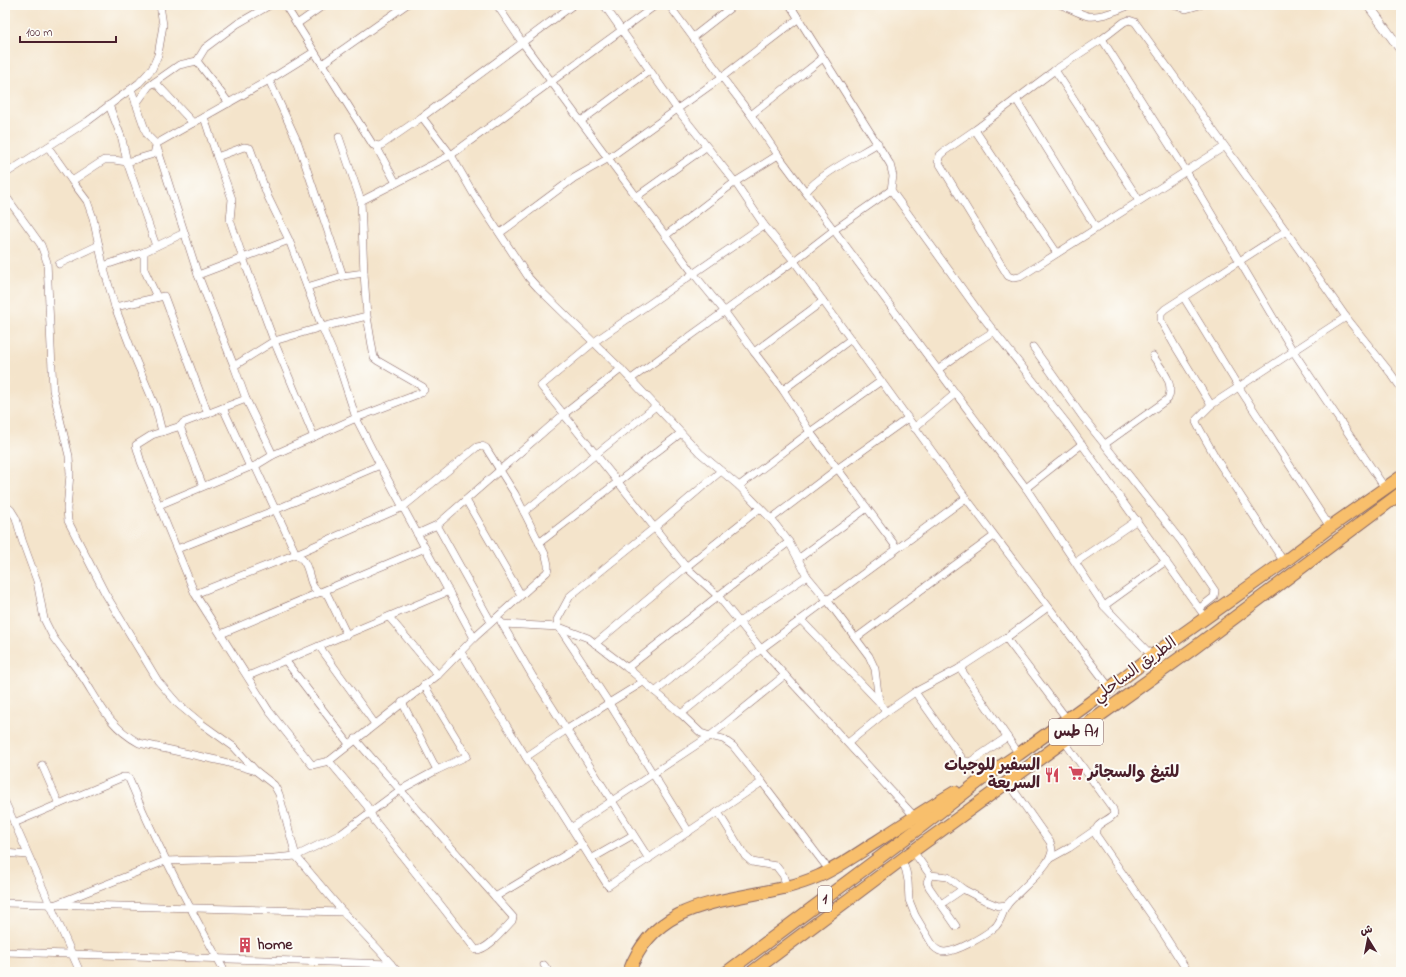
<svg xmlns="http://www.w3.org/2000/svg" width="1406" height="977" font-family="'Indie Flower','Playpen Sans Arabic',sans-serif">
	<rect width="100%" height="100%" fill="#fdfcf7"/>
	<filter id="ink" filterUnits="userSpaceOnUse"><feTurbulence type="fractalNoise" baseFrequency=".025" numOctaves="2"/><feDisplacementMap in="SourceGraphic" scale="8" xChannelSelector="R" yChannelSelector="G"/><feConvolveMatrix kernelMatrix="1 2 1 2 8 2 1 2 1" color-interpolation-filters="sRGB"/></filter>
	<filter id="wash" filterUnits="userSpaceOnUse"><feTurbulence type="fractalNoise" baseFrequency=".012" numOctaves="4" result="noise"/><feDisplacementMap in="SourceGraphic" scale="16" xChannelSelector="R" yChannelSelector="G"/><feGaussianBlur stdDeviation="0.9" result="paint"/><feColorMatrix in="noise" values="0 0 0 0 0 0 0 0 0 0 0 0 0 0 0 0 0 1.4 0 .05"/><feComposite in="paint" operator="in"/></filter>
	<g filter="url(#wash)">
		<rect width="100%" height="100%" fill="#f4e4cb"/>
	</g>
	<g filter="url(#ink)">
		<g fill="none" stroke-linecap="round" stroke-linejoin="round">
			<g stroke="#866463" stroke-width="8">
				<g id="minor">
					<polyline points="285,5 373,145 380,146 422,117 573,5"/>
					<polyline points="497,5 522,42 693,273 725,312 754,352 783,390 810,432 897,548"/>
					<polyline points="604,5 677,109 735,182 764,225 794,261 966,498 1110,688"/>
					<polyline points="669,5 722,77 751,115 778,155 1026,488 1104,606 1152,656"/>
					<path d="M 1061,5 C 1070,8 1079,14 1088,16 C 1103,18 1118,9 1132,5"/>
					<polyline points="1173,5 1186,9 1200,5"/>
					<polyline points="297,24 324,5"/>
					<polyline points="693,37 734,5"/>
					<polyline points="1102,39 1186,171 1293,351 1385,488"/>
					<polyline points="197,61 229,103"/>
					<polyline points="322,64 406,5"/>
					<polyline points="1055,70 1139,200"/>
					<polyline points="269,80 298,143 343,276 364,273 361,201 339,137"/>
					<polyline points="155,82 193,123"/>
					<polyline points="131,89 147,135 156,144 198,275"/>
					<polyline points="1016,99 1096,228"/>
					<polyline points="136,104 149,86 179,65 197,61 205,48 237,24 270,5"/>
					<polyline points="109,105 122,139 127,162 154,154 156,146"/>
					<polyline points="751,115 823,58"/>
					<polyline points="204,117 217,157"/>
					<polyline points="422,117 451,155 473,193 529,278 538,288 621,369 700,453 739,486 771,519 789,542 807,576 827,600 869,656 875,669 879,702 886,712 915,692 960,668 1006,638 1048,607"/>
					<polyline points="581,121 649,71"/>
					<polyline points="975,130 1057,253"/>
					<polyline points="156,144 269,80 314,52"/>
					<polyline points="376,146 396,183"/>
					<polyline points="48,147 72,181"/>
					<polyline points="1224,147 1020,277 1013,278 1008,276 938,161 940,155 946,150 975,130 1055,70 1102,39 1124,22 1129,20 1135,22 1286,231 1346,317 1392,375 1401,388"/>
					<polyline points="5,174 88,121 139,83 152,69 158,55 163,25 160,5"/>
					<polyline points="891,190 982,316 1068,425 1206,618"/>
					<path d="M 806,192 C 820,174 857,156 878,143"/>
					<polyline points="5,195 41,245 47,262 53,390 69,456 70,474 67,509 68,521 105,593 158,681 178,704 202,724 234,747 256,771"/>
					<polyline points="636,197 706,147"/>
					<polyline points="361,201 451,155 656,5"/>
					<polyline points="764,225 594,342 541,386 686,567 718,596 761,649 915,817"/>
					<polyline points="500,233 574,178 609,158 722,77 799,18"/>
					<polyline points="665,236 735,182 778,155"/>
					<polyline points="289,240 243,258 230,220 232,199 217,157 244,147 250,148 268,197 289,240 307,287"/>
					<polyline points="144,252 184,233"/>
					<polyline points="59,264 99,245"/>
					<polyline points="104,269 93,218 87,201 72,181 104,160 114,160 127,162 156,246"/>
					<polyline points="364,273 367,316 374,358 378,361 423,387 424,390 421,393 356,418 340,369 322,327 367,316"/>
					<polyline points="1184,298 1238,386 1330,527"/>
					<polyline points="115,307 104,269 106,265 144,252 144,269 157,297"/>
					<polyline points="1033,347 1082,416 1181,541 1215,591 1214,597 1200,608"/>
					<polyline points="754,352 823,301"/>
					<polyline points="234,366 246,399 273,455"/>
					<polyline points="939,369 969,347 994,331"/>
					<polyline points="631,379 794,261 834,230 891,190 893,176 890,164 790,5"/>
					<polyline points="783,390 851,339"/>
					<polyline points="1211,405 1175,346 1161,321 1161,313 1165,309 1286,231"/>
					<polyline points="223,408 250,467"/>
					<path d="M 181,426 L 152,435 L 136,445 L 141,462 L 195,594 L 269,711 L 312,765 L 329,761 L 438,675 L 474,638 L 547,572 C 550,567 547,562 546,556 L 515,494 L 486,448 L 482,446 L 477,447 L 403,507 L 296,554 L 195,594"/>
					<polyline points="914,428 956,393"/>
					<polyline points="162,432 156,408 134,356 115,307 164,296 208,414"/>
					<polyline points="314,437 274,341 234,366 198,275 243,258 274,341 322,327 307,287 343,276"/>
					<path d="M 1105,444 L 1168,399 C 1175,382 1162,370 1153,356"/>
					<path d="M 255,466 L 296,554 C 298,556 301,558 303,560 C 313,573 306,592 327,594 L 347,635"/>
					<polyline points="203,486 181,429 181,426 183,423 246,399"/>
					<polyline points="739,486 810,432 881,381"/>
					<polyline points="1026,488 1082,444"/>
					<polyline points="466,500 521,595"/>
					<path d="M 5,505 L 11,510 L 16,518 L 22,540 L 37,581 L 44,619 L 53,637 C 63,651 74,665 84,679 C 101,706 110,727 139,743 L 221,761 L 256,771 L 274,785 L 279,794 L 296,856 L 343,912 L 379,950 L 398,972"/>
					<polyline points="159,505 250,467 255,466 273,455 356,418 380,465 474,638"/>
					<polyline points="524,512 656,406"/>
					<polyline points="771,519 837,469 908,418"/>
					<polyline points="437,525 491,622"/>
					<polyline points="417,534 437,525 564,414 621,369"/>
					<polyline points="539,543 681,433"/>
					<polyline points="177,549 275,510 380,465"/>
					<polyline points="798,559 867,508"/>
					<polyline points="1076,562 1137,520"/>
					<polyline points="1284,562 1217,460 1198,426 1196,422 1197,419 1211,405 1346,317"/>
					<polyline points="1104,606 1166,561"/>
					<polyline points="389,617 438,675"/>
					<polyline points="801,620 879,702"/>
					<polyline points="501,622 533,677 649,859"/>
					<polyline points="503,624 559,627 588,638 630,670 681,714 701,733 710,736 785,675"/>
					<polyline points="221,634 425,548"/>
					<polyline points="856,638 994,536"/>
					<polyline points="1006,638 1067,719"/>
					<polyline points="595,644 686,567 760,508"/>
					<polyline points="319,646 375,724"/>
					<polyline points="461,652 526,757 566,730 609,703 559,627 557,620 570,596 654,528 721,471"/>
					<polyline points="285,660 349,744"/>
					<polyline points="627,668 718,596 789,542"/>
					<polyline points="960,668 1019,754"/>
					<polyline points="248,676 449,591"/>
					<polyline points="643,682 609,703 689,832"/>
					<polyline points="424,685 467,756 437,770"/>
					<polyline points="655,692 739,622 807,576"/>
					<polyline points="915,692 964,761 970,762 1007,737"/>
					<polyline points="681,714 761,649 966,498"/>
					<path d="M 1064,741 L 1113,809 L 1114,814 C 1108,822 1093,823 1096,835 L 1156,922 L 1188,972"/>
					<polyline points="848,743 886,712"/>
					<path d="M 526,757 C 554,800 581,843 608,886 L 762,782 L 733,746 L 723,739 L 710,736 L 571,828"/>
					<path d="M 329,761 L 367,806 L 374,820 L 476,950 C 488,950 504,929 512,921 L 513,917 L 355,739"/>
					<polyline points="42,765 59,804"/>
					<polyline points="762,782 829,870"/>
					<polyline points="5,802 80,972"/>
					<polyline points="718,812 745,856 752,862 776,866 783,875 787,887"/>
					<path d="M 14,823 L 123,777 L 126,777 L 129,779 C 157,846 190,909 225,972"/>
					<polyline points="913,851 930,875 948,877 963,889 986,901 998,906 1007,905"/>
					<polyline points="5,853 27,855"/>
					<polyline points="591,859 633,835"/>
					<polyline points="1049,859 1069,848 1095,830"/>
					<path d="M 902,860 L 906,871 L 908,881 L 909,900 L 915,915 L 934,947 C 937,950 940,952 945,952 C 958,951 983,937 994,928 C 1001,923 1002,912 1007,905 C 1018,891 1050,867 1052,851 C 1052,848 1051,845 1050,842 L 1008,782"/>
					<polyline points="930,875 927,882 929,887 956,926"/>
					<polyline points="495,897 582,845"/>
					<polyline points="5,903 343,912"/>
					<polyline points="941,904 963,889"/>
					<polyline points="54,905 165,861 274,858 296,856 341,834 400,790 437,770 402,702"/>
					<polyline points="5,952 391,964"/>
					<polyline points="544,965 549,972"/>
				</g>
			</g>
			<g stroke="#866463" stroke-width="10">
				<polyline id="tertiary" points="1368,5 1401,50"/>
			</g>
			<g stroke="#866463" stroke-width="14">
				<g id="trunk">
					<path d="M 629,972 C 660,886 751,907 819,876 C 839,867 857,854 876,842 C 902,825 928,808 955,792"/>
					<polyline points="727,972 923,825 986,776 1019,754 1110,688 1152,656 1284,562 1330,527 1401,477"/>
					<polyline points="752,972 913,851 1064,741 1194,648 1401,493"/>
				</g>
			</g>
			<use href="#minor" stroke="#fff" stroke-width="7"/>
			<use href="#tertiary" stroke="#fff" stroke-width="9"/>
			<use href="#trunk" stroke="#f8bf6c" stroke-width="12"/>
		</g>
	</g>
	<defs>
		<g id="supermarket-bare" transform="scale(1.2)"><path d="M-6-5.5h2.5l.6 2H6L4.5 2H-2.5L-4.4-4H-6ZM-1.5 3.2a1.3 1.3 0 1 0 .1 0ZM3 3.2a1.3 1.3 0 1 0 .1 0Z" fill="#d1495b" stroke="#fdfcf7" stroke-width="2.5" paint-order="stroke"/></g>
		<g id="restaurant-bare" transform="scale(1.2)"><path d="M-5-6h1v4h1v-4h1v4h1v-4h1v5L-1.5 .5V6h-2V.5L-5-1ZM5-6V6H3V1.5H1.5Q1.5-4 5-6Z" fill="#d1495b" stroke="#fdfcf7" stroke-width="2.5" paint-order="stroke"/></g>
		<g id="building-bare" transform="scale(1.2)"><path d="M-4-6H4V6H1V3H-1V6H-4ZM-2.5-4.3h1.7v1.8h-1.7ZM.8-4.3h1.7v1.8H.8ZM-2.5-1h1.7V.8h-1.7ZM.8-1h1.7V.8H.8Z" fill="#d1495b" stroke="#fdfcf7" stroke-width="2.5" paint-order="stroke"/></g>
	</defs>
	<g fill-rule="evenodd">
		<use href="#supermarket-bare" x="1076" y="773"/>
		<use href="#restaurant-bare" x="1052" y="775"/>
		<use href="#building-bare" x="245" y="945"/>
	</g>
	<g text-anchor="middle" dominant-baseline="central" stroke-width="4" stroke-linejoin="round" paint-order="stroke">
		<g fill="#fdfcf7" stroke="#806168" stroke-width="1">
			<rect x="1049" y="719" width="54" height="26" rx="3"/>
			<rect x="818" y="886" width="14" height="26" rx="3"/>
		</g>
		<g font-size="15" font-weight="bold" fill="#4a1f2b">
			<text x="1076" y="732">طس A1</text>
			<text x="825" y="899">1</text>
		</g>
		<g font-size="16" fill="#4a1f2b" stroke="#fdfcf7">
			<text transform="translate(1135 670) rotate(-36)">الطريق الساحلي</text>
		</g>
		<g font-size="16" font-weight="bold" fill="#4a1f2b" stroke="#fdfcf7" text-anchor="start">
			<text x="1040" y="766" text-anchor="end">السفير للوجبات<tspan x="1040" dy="18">السريعة</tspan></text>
			<text x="1088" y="773">للتيغ والسجائر</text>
			<text x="257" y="945">home</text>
		</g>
	</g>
	<rect width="1406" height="977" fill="none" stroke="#fdfcf7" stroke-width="20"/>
	<g transform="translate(1368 939) rotate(350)" stroke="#fdfcf7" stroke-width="3" paint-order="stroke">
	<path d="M0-3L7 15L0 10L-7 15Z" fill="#4a1f2b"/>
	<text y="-6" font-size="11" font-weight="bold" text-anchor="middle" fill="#4a1f2b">ش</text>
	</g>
	<path d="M20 36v6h96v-6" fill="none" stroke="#4a1f2b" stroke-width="2"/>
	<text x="26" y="36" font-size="12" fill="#4a1f2b" stroke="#fdfcf7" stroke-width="3" paint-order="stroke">100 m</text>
</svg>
